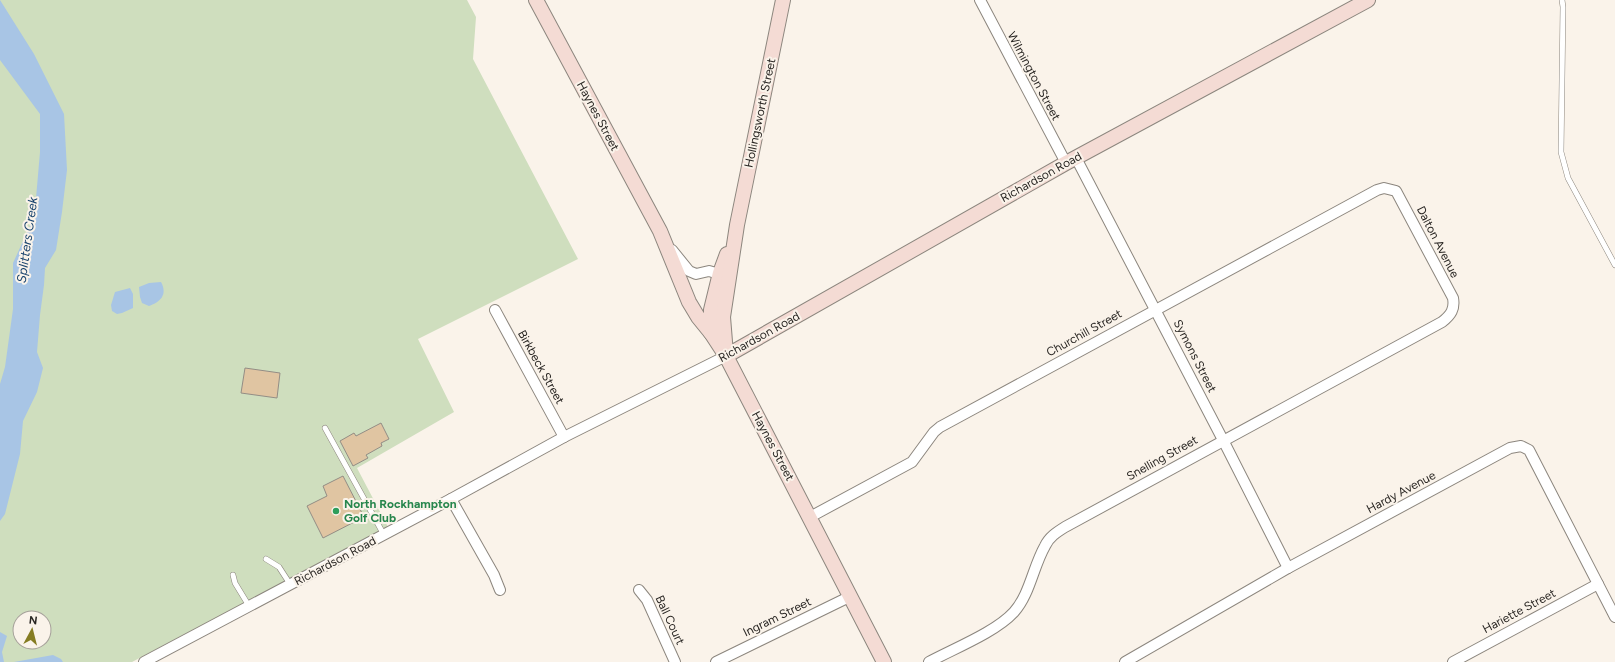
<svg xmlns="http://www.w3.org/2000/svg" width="1615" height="662" font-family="Figtree,sans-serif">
	<rect width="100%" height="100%" fill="#faf3ea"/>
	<path fill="#cfdebe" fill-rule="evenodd" d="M 0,0 L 467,0 L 476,17 L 473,59 L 578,259 L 418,339 L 454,412 L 357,468 L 388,527 L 132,662 L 0,662 ZM 20,618 L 44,618 L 44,642 L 20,642 Z"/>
	<g fill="#a8c5e5">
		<polygon points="0,0 34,54 64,114 67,170 62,212 56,250 45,268 44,285 40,315 37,352 43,368 37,392 23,421 20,454 5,514 0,521 0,384 5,367 13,309 13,263 30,226 36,198 40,152 40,114 0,60"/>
		<path d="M 161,282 C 168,295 160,302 149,306 L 142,303 L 140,297 L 139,287 L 149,283 Z"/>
		<polygon points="130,288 133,294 133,308 122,313 117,314 112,311 111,305 115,292"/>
		<polygon points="0,632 7,636 2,652 4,662 0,662"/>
		<polygon points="53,655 61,659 63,662 14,662"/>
	</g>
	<g fill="#e0c5a2" stroke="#938d85">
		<polygon points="245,368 280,373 277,398 241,393"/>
		<polygon points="381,423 389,439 381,443 382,446 366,455 368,458 353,466 340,441 354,433 356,436"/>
		<polygon points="343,476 364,517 323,538 307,506 327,496 323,486"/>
	</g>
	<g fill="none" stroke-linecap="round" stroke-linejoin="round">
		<g stroke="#8c867e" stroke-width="6">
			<g id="lane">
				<polyline points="1562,0 1563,7 1561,152 1568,178 1615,265"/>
				<polyline points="325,428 384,535"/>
				<polyline points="266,559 279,567 290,584"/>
				<polyline points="233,575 235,583 249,606"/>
			</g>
		</g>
		<g stroke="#8c867e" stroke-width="12">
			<g id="street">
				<polyline points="980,0 1066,163"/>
				<polyline points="1076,158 1223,440 1288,568"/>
				<polyline points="672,250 689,271 696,274 709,271 726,276"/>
				<polyline points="495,310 564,437"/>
				<polyline points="451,499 494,575 500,590"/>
				<path d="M 810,517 L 912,462 L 934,432 L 940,427 L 1377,190 L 1384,188 L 1396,191 L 1453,298 C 1455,309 1451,315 1442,322 L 1065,527 C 1057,532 1049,537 1045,546 C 1033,567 1030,594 1014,612 C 996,632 953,649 929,662"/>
				<polyline points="639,590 647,600 675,662"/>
				<polyline points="144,662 451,499 564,437 726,356"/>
				<polyline points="716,662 849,597"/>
				<polyline points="1125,662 1288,568 1510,448 1521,446 1529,450 1615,617"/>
				<polyline points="1453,662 1598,584"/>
			</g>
		</g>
		<g stroke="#8c867e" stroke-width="16">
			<g id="secondary">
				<polyline points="536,0 660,231 689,302 698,317 711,333 726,356 884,662"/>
				<polyline points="711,333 711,310 720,273 727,254"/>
				<polyline points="726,354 723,317 737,225 783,0"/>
				<polyline points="726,356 1066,163 1368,0"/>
			</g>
		</g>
		<use href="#lane" stroke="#fff" stroke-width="5"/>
		<use href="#street" stroke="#fff" stroke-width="10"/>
		<use href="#secondary" stroke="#f4dbd4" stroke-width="14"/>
	</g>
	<circle fill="#2e9e5b" stroke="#faf3ea" stroke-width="1.5" cx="336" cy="511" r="4"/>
	<g text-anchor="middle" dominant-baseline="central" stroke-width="4" stroke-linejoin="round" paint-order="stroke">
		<g font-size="12" fill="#292623" stroke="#faf3ea">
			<text transform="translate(1034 76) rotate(62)">Wilmington Street</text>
			<text transform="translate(760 113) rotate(-78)">Hollingsworth Street</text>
			<text transform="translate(598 116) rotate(62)">Haynes Street</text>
			<text transform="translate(1041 177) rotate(-29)">Richardson Road</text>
			<text transform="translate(1438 242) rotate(63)">Dalton Avenue</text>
			<text transform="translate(1084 333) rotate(-29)">Churchill Street</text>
			<text transform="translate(759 337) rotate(-29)">Richardson Road</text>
			<text transform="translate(1195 356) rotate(63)">Symons Street</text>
			<text transform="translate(541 367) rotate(61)">Birkbeck Street</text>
			<text transform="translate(773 446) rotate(62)">Haynes Street</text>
			<text transform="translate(1162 458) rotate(-29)">Snelling Street</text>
			<text transform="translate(1401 492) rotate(-28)">Hardy Avenue</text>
			<text transform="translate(335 561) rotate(-28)">Richardson Road</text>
			<text transform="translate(1519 611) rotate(-28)">Hariette Street</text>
			<text transform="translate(777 617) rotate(-26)">Ingram Street</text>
			<text transform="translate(670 620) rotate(65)">Ball Court</text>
		</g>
		<g font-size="12" font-weight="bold" fill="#27864d" stroke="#faf3ea" text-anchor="start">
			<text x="344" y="504">North Rockhampton<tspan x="344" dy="14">Golf Club</tspan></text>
		</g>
		<g font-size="13" font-style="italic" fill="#1b456f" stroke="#faf3ea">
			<text transform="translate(27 240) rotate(-82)">Splitters Creek</text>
		</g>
	</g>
	<g transform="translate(32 630) rotate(7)"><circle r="19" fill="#faf3ea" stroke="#a6a19a"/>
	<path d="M0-3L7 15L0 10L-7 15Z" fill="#857c22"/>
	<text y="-6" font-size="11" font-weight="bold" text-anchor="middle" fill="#292623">N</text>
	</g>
</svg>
